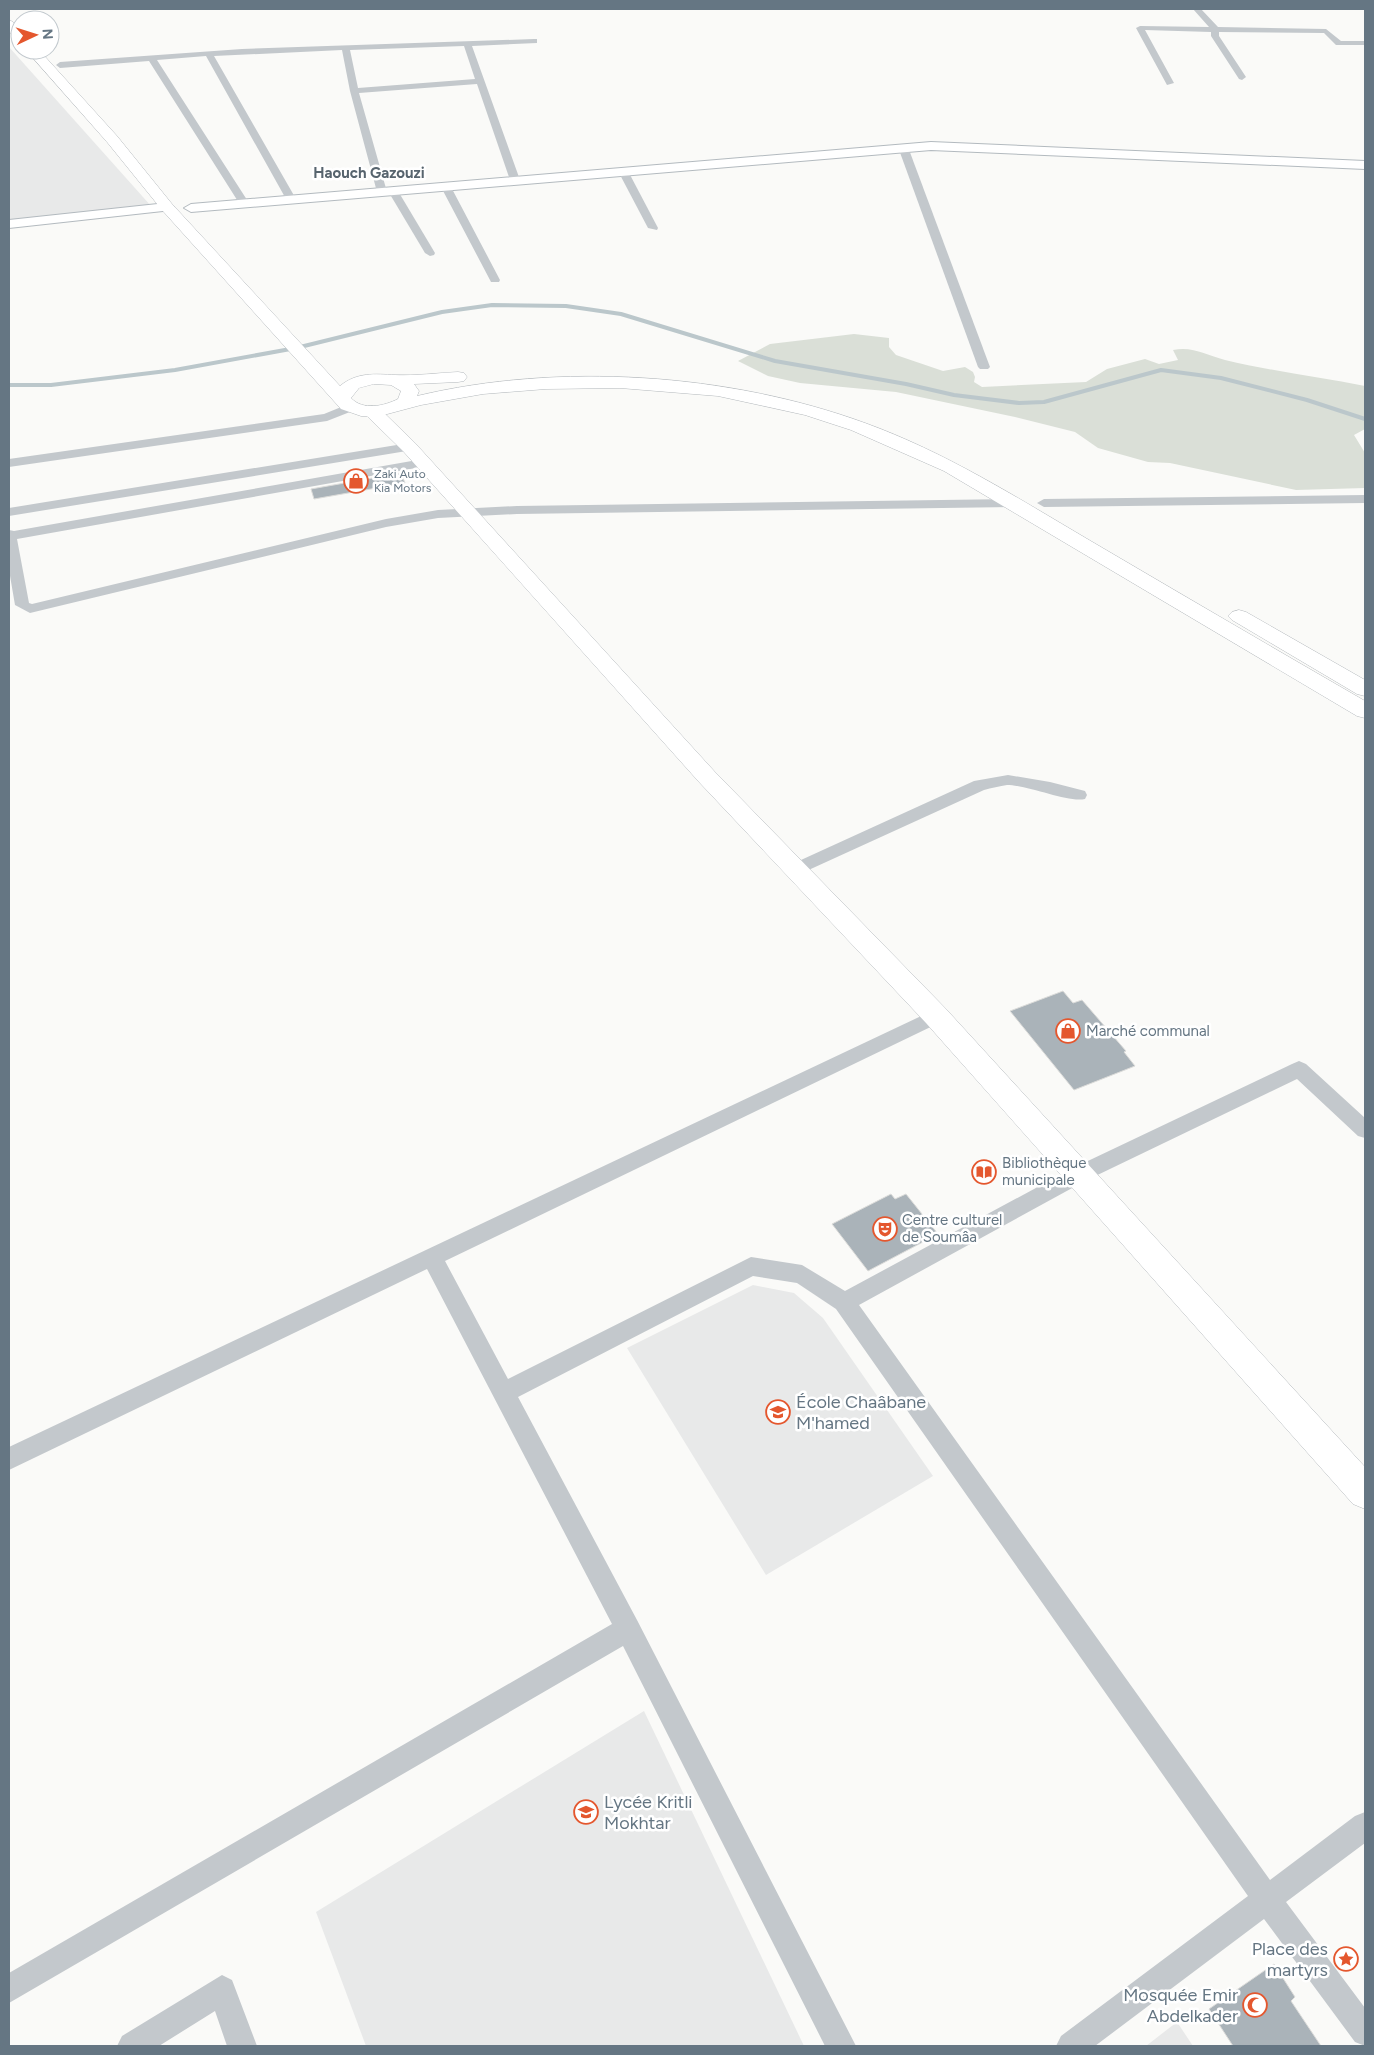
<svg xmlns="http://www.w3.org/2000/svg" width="1374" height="2055" font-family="Figtree,sans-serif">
	<rect width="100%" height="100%" fill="#fafaf8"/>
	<g fill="#e8e9e9">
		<polygon points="9,47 151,206 9,220"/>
		<polygon points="753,1285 794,1293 823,1318 933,1476 766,1575 627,1348"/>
		<polygon points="644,1711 804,2046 366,2046 316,1912"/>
		<polygon points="1177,2022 1193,2046 1146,2046"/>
	</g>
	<path fill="#dadfd7" d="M 854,334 L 889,338 L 889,347 L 896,355 L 943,371 L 965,367 L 973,372 L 975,377 L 974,382 L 982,387 L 1086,382 L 1107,369 L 1145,359 L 1159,364 L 1178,360 L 1173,350 C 1193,346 1206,355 1225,360 C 1271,371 1319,377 1365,386 L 1365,429 L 1354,435 L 1365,453 L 1365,488 L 1296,490 L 1170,463 L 1148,462 L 1098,448 L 1075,432 L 1015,417 L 896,392 L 800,383 L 768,376 L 738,361 L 770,344 Z"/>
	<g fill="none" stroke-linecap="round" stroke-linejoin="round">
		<polyline stroke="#bbc7cb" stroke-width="4" points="9,385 51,385 175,370 296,348 442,312 492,305 566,306 621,314 775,361 906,384 954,395 1019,403 1044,402 1161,370 1221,378 1307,400 1365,419"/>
	</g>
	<g fill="#aab3b9" stroke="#dcdcda">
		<polygon points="401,473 405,483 314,499 311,489"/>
		<polygon points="1063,991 1073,1003 1082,1000 1126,1051 1124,1052 1135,1066 1074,1090 1010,1011"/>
		<polygon points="891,1194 895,1199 906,1194 938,1234 868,1271 832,1224"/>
		<polygon points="1274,1964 1295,1997 1291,2001 1321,2046 1233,2046 1209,2009"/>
	</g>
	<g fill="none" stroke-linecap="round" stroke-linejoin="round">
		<g stroke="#b3babf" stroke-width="2">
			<g id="secondary">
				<polygon points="931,142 1365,161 1365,169 931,150 191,212 184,208 191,204"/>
				<polygon points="167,203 174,207 172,210 9,228 9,220"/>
			</g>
		</g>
		<g stroke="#b5babe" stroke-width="1">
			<polygon id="primary" points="372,406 378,407 415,443 715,772 946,1009 1365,1467 1365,1509 1353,1504 926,1023 699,782 403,451 366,415 363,411 366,407"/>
		</g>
		<g stroke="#b4b9bd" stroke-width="1">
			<g id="highway">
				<polygon points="9,20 13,22 20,30 20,41 16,40 9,31"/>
				<path d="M 26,50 L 39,50 L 117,136 L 172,204 L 340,386 C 357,372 375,374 395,375 C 416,376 437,373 458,372 L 464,373 L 467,377 L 464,381 L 458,382 L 414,384 L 419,391 L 417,396 C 559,362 728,373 865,423 C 945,452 1016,497 1089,540 C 1181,594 1273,648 1365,701 L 1365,718 L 1357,716 L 944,471 L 851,430 L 805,415 L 718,396 L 620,388 L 546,389 L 483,394 L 421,405 L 376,417 L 361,416 L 341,409 L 162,210 L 107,142 ZM 374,384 L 391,385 L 401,391 L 398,399 C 384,406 363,411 351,398 L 359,388 Z"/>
				<polygon points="1239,610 1246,612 1365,680 1365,696 1357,694 1232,620 1228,616 1232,612"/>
			</g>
		</g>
		<g fill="#c3c8cc" fill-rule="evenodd">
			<polygon points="1193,9 1201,9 1218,27 1326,29 1341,41 1365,41 1365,45 1336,45 1324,33 1219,32 1219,36 1246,77 1242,80 1239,79 1211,36 1211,32 1145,30 1174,83 1167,85 1136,28 1140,26 1209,27"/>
			<path d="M 534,39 L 537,39 L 537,43 L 472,46 L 520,180 L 518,182 L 510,180 L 477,84 L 359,93 L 387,192 L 382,195 L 377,192 L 350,91 L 342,50 L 214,56 L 296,199 L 291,202 L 286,199 L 206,56 L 157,60 L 249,203 L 244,206 L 239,203 L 149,61 L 60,68 L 56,65 L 60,62 L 242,49 ZM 464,46 L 475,79 L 358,88 L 350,50 Z"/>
			<polygon points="900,145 908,147 990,367 988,369 980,369 978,367 898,147"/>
			<polygon points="620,169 628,171 658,228 657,230 648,228 618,171"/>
			<polygon points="446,184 451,187 500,280 499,282 491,282 490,280 441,187"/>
			<polygon points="390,189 398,191 435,253 434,255 430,256 425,253 388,191"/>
			<polygon points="351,403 355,404 357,407 355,410 327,421 9,467 9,459 324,414"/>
			<polygon points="409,443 413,444 415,447 413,450 9,516 9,508"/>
			<polygon points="423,459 427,460 429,463 427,466 17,539 29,603 32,604 386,519 438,510 517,506 1013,499 1020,503 1013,507 517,514 438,518 386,527 30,613 15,605 9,570 9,530 14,531"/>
			<polygon points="1365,495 1365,503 1044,507 1037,503 1044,499"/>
			<path d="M 1008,775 L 1050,782 L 1085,791 L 1087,795 L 1085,799 C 1068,803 1028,785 1007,785 C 1000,786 991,788 984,790 L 802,873 L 790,873 L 787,869 L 790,865 L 974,781 Z"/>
			<polygon points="936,1009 943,1011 945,1016 943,1021 445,1261 508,1379 751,1257 802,1265 845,1291 1071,1169 1292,1064 1299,1061 1306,1064 1365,1118 1365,1138 1358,1136 1297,1079 1085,1181 859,1305 1270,1880 1355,1816 1365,1812 1365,1843 1286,1902 1365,2008 1365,2046 1355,2042 1264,1919 1095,2046 1056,2046 1061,2036 1248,1896 836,1309 797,1283 753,1276 518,1397 637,1620 856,2046 825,2046 623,1646 9,2003 9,1973 612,1624 427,1269 9,1470 9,1447"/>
			<polygon points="222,1975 232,1980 257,2046 227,2046 215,2011 159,2046 117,2046 122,2036"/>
		</g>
		<use href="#secondary" fill="#fff" fill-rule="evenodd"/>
		<use href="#primary" fill="#fff" fill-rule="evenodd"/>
		<use href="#highway" fill="#fff" fill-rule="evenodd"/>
	</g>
	<defs>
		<g id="shop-ring" transform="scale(1.25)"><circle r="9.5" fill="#fff" stroke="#e4572e" stroke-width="1.5"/><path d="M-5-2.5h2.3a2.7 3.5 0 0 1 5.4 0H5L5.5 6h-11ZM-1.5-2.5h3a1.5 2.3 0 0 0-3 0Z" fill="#e4572e"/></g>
		<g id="library-ring" transform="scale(1.25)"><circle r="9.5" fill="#fff" stroke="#e4572e" stroke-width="1.5"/><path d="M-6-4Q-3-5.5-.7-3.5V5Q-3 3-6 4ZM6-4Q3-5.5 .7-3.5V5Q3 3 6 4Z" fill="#e4572e"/></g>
		<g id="theatre-ring" transform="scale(1.25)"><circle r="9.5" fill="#fff" stroke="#e4572e" stroke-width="1.5"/><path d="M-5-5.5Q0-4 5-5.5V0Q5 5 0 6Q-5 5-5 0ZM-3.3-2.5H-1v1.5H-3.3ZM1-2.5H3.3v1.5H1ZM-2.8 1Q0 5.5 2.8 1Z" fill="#e4572e"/></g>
		<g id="school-ring" transform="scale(1.25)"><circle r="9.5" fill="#fff" stroke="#e4572e" stroke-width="1.5"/><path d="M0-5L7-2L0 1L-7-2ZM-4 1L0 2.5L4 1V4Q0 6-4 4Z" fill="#e4572e"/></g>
		<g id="sight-ring" transform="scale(1.25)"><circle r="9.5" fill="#fff" stroke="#e4572e" stroke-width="1.5"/><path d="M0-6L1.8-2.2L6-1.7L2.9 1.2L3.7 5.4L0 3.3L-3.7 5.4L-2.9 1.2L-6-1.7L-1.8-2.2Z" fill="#e4572e"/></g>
		<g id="mosque-ring" transform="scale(1.25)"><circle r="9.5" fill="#fff" stroke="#e4572e" stroke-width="1.5"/><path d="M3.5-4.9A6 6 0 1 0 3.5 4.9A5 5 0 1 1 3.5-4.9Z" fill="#e4572e"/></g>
	</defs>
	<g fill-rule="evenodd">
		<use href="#shop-ring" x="356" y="481"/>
		<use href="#shop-ring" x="1068" y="1031"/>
		<use href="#library-ring" x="984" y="1172"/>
		<use href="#theatre-ring" x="885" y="1229"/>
		<use href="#school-ring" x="778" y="1412"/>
		<use href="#school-ring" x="586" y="1812"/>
		<use href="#sight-ring" x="1346" y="1959"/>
		<use href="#mosque-ring" x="1255" y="2005"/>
	</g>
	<g text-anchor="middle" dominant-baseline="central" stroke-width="5" stroke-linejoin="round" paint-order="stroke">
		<g font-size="12" fill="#657683" stroke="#fff" text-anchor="start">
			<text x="374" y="474">Zaki Auto<tspan x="374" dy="14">Kia Motors</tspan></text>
		</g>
		<g font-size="15" font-weight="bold" fill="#57646e" stroke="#fff">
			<text x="369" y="173">Haouch Gazouzi</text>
		</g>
		<g font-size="15" fill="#657683" stroke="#fff" text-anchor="start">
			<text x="1086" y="1031">Marché communal</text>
			<text x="1002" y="1163">Bibliothèque<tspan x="1002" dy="17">municipale</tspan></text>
			<text x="902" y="1220">Centre culturel<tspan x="902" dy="17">de Soumâa</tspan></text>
		</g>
		<g font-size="18" fill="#657683" stroke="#fff" text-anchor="start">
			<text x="796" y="1402">École Chaâbane<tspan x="796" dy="21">M'hamed</tspan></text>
			<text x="604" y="1802">Lycée Kritli<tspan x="604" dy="21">Mokhtar</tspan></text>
			<text x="1328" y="1949" text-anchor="end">Place des<tspan x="1328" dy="21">martyrs</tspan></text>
			<text x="1238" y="1995" text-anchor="end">Mosquée Emir<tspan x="1238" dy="21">Abdelkader</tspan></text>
		</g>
	</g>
	<rect width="1374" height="2055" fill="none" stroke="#657683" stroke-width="20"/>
	<g transform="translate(35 35) rotate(86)"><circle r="24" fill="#ffffff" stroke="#c1c8cd"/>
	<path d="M0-4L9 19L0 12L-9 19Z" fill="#e4572e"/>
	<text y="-8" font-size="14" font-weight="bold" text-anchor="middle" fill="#657683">N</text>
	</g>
</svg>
